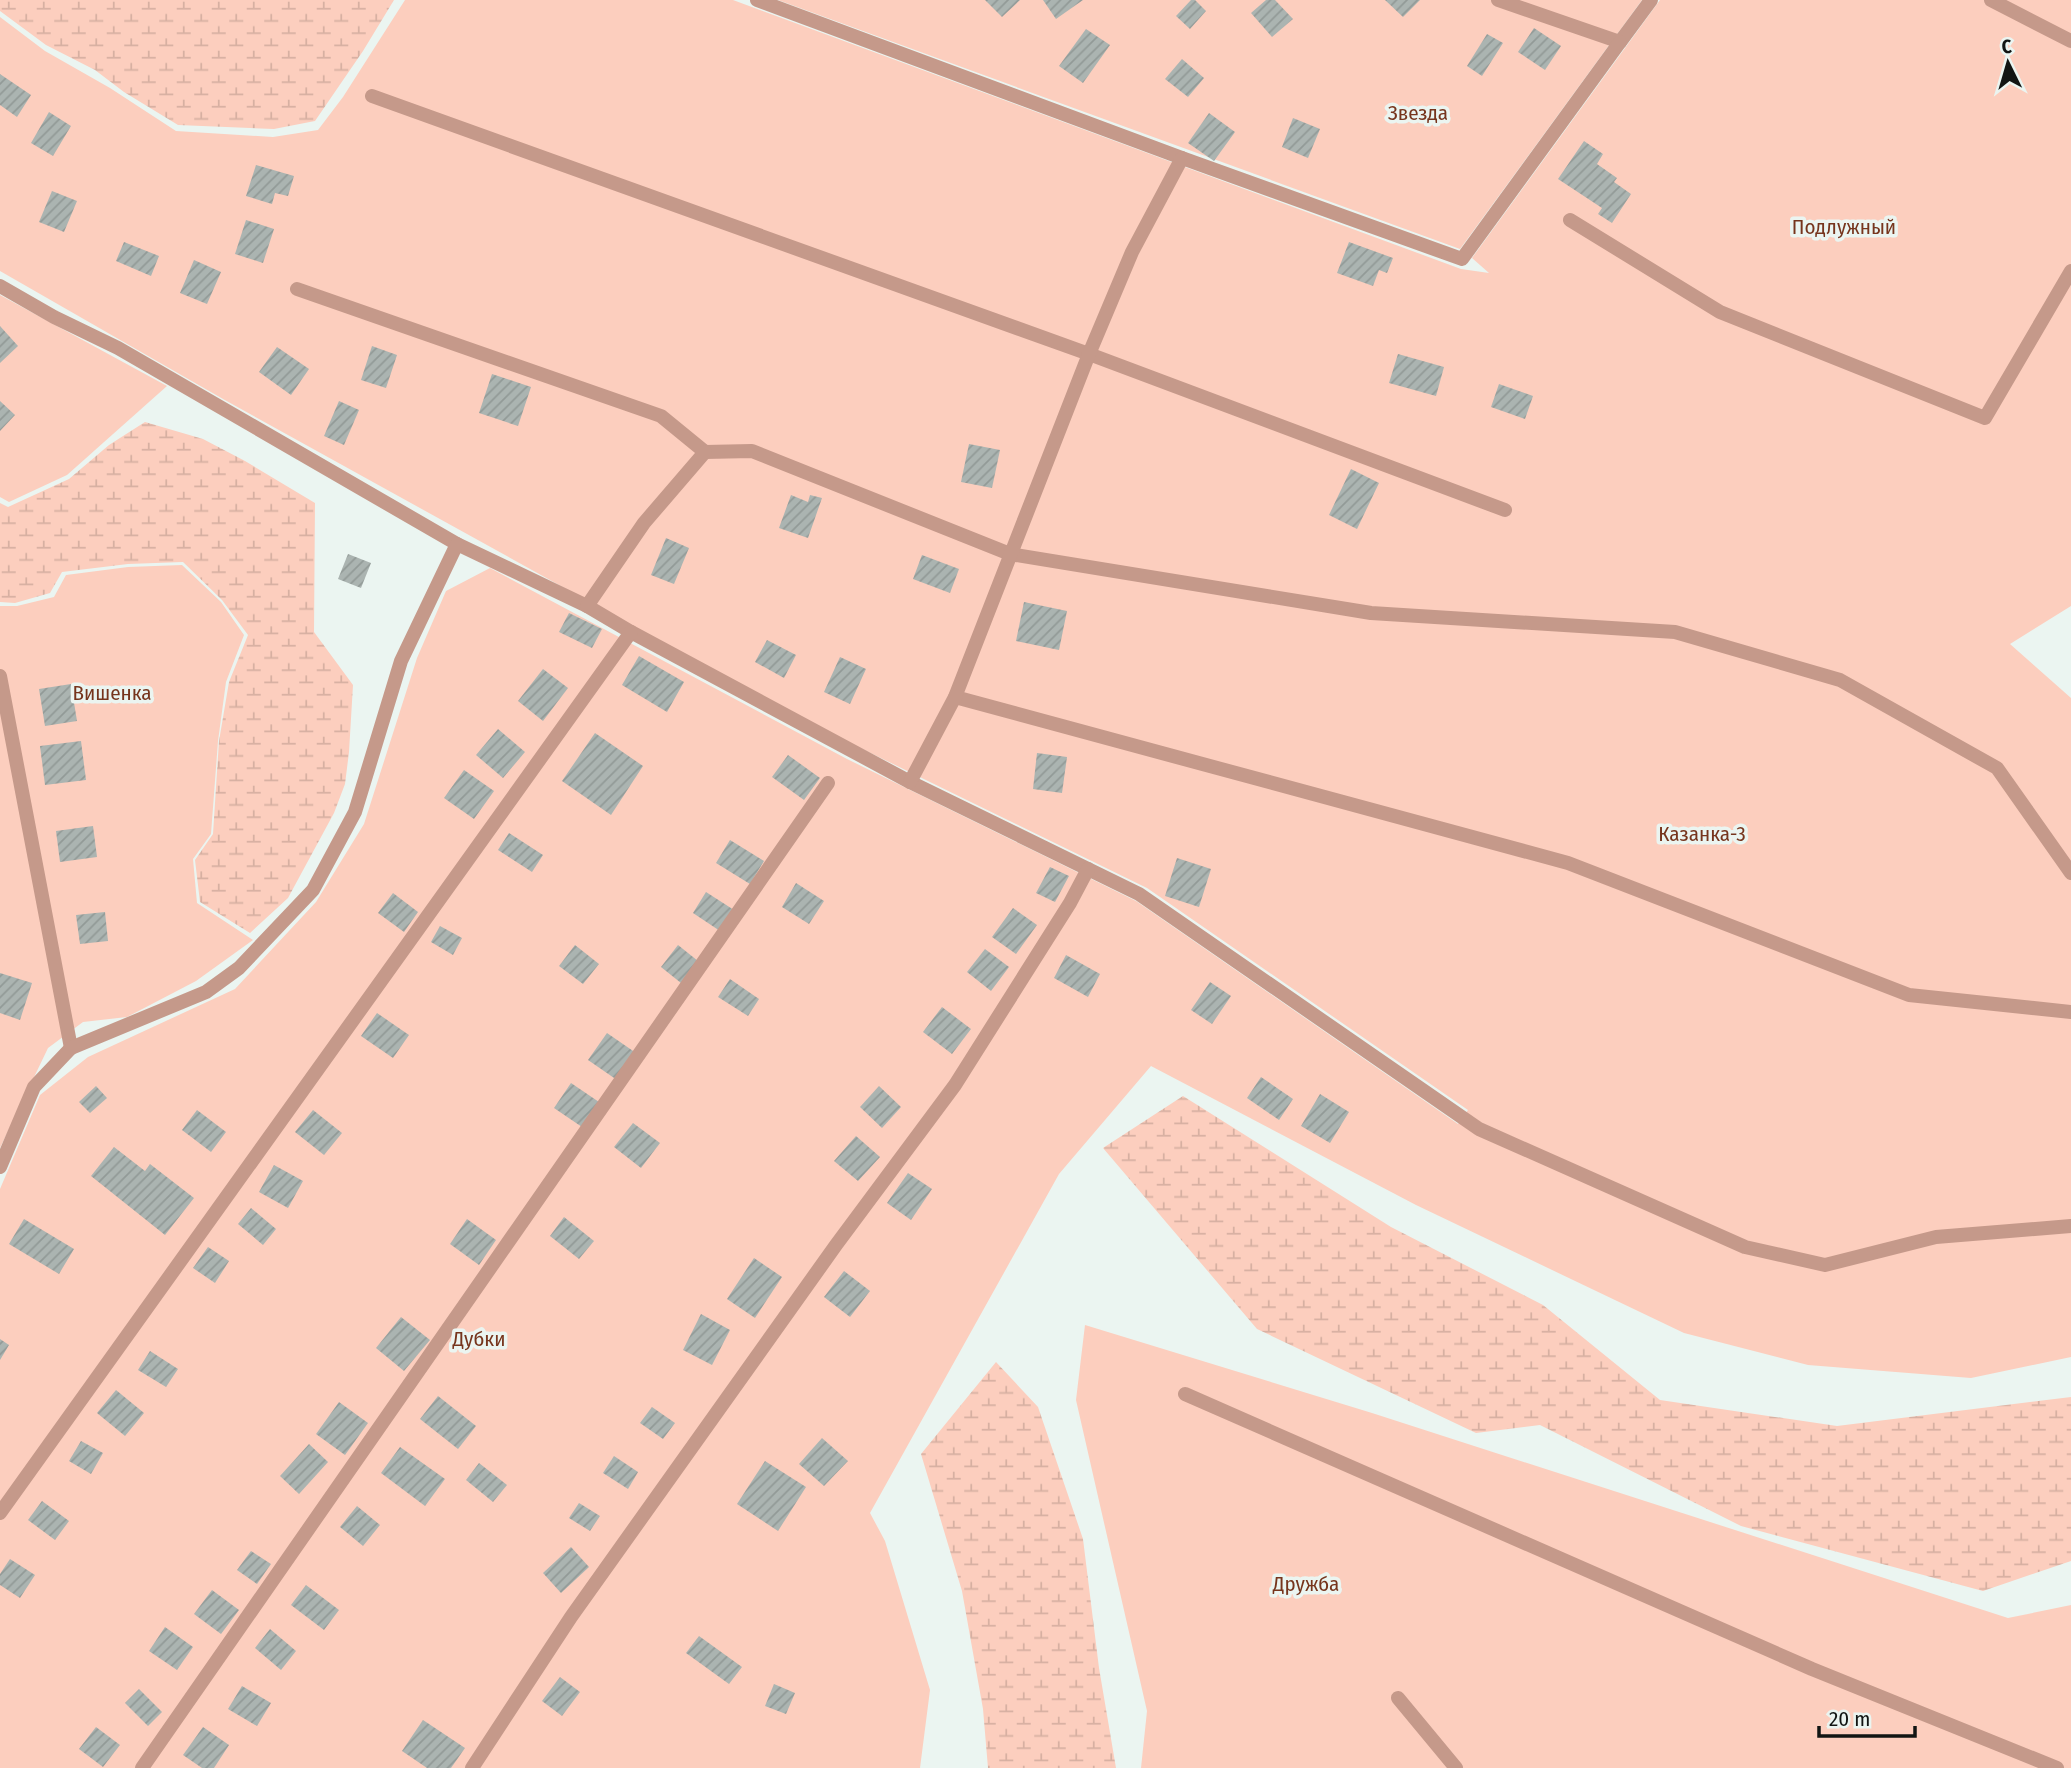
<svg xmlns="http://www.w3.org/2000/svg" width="2071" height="1768" font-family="'Fira Sans Condensed',sans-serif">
	<defs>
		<pattern id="wetland-marsh" width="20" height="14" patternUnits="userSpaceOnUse" patternTransform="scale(1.75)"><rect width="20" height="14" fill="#fccebe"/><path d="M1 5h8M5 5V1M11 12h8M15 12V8" fill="none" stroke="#d7b0a2"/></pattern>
		<pattern id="building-hatch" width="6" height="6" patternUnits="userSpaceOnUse" patternTransform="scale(1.75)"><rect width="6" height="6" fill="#abb4b1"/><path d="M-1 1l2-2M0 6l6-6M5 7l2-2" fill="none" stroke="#929a97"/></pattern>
	</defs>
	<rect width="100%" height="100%" fill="#ebf5f1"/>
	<g fill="url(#wetland-marsh)">
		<polygon points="0,0 394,0 363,51 315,121 274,129 178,125 124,92 95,70 46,45 0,11"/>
		<polygon points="145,422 203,439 245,461 315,503 314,632 353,685 349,752 345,784 334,813 288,898 250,933 200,902 195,860 213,834 219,741 229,682 248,635 222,600 183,562 128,564 62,572 50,593 15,603 0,602 0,503 8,507 69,479 109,445"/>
		<polygon points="1183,1096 1391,1227 1543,1305 1660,1400 1837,1426 2071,1397 2071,1561 1983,1591 1741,1526 1540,1425 1476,1433 1257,1329 1103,1148"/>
		<polygon points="996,1362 1038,1407 1083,1539 1099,1668 1116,1768 988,1768 983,1709 962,1591 921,1454"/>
	</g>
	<g fill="#fccebe">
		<polygon points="405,0 733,0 1461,269 1489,273 1472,258 1660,0 2071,0 2071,606 2010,644 2071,698 2071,1357 1971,1378 1808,1365 1684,1333 1416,1205 1151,1066 1059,1174 870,1513 885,1541 930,1690 920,1768 0,1768 0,1189 40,1095 88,1057 235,989 316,902 364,824 417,658 446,591 490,568 847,759 1136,901 1458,1124 1468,1110 1147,888 803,720 223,399 0,271 0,17 45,51 110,88 176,131 273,137 318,130 343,97"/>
		<polygon points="778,0 1642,0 1460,249"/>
		<polygon points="0,295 167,386 67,475 9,502 0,497"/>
		<polygon points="182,565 221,602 244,635 226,682 218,741 211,834 193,859 197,903 253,940 196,981 127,1017 83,1022 48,1048 0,1148 0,606 17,606 54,597 66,575 128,567"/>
		<polygon points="1085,1325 1372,1413 2008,1618 2071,1605 2071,1768 1141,1768 1147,1711 1076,1400"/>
	</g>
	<g fill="url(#building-hatch)">
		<polygon points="985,0 1020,0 1002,17"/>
		<polygon points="1043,0 1083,0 1056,19"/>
		<polygon points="1191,0 1195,0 1206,11 1190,29 1176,16"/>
		<polygon points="1266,0 1275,0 1293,19 1272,37 1251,13"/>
		<polygon points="1385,0 1420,0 1403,17"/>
		<polygon points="1534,28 1561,46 1545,70 1518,52"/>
		<polygon points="1086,29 1110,45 1083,83 1059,66"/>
		<polygon points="1487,34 1503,43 1482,76 1467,66"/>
		<polygon points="1182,59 1204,78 1188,97 1165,79"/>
		<polygon points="0,74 31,95 17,117 0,105"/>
		<polygon points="49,112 71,126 53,156 31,143"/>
		<polygon points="1209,113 1235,132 1214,161 1188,143"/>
		<polygon points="1293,118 1320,129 1308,158 1282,147"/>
		<polygon points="1584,141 1603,154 1597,164 1617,178 1614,182 1631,194 1612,223 1598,214 1602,208 1558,179"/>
		<polygon points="256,165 294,176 288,196 275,193 272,204 246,196"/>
		<polygon points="52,191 77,201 64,232 39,222"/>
		<polygon points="246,220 274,229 263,263 235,254"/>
		<polygon points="124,242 159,256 151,276 116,261"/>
		<polygon points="1349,242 1393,258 1387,273 1379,270 1373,286 1337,273"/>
		<polygon points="194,260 221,272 207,304 180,293"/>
		<polygon points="0,326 18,346 0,363"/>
		<polygon points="372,346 397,355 386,388 361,380"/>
		<polygon points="277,347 309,369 291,395 259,372"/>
		<polygon points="1398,354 1444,367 1436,396 1389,383"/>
		<polygon points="492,374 531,387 518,426 479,413"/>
		<polygon points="1499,384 1533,396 1525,419 1491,407"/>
		<polygon points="0,401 15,415 0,431"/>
		<polygon points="339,401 359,410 344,445 324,436"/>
		<polygon points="969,444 1000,450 992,488 961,482"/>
		<polygon points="1351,469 1379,483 1357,529 1329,515"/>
		<polygon points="791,495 808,502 810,495 822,498 808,538 779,528"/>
		<polygon points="666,538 689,548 674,584 651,575"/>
		<polygon points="348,554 371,563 361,588 338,579"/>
		<polygon points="922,555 959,569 950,593 913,579"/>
		<polygon points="1024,602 1067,611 1059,650 1016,641"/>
		<polygon points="569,613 602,629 592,648 559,632"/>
		<polygon points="767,640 796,655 784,678 755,662"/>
		<polygon points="639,656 684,682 667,712 622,685"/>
		<polygon points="840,657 866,669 850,704 824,692"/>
		<polygon points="543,669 568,688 543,721 518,701"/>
		<polygon points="71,684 77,721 45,726 39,689"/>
		<polygon points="498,729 525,752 503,778 476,755"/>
		<polygon points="595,733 643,766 611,815 562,781"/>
		<polygon points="81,741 86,780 45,785 40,746"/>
		<polygon points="1037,753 1067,757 1062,793 1033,789"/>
		<polygon points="788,755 820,778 804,800 772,777"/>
		<polygon points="464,770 494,791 474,819 444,798"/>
		<polygon points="93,826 97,857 60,862 56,831"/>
		<polygon points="509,833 543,855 532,872 498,850"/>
		<polygon points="730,840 764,861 750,884 716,863"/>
		<polygon points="1177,858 1211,869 1199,907 1165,896"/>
		<polygon points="1050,867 1069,876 1055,902 1036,893"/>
		<polygon points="796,883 824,901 809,924 782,907"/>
		<polygon points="706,892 734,910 720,931 693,913"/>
		<polygon points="393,893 418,912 404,932 378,913"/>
		<polygon points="1013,908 1037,925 1016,954 992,937"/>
		<polygon points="105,912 108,941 80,944 76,915"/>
		<polygon points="440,926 462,938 453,955 431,942"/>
		<polygon points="575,945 599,964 583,984 559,966"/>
		<polygon points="678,945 698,961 681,983 661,967"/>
		<polygon points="985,949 1009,967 991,991 967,972"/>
		<polygon points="1066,955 1100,974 1088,997 1054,978"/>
		<polygon points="0,973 32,983 20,1020 0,1013"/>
		<polygon points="730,979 759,999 748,1016 718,997"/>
		<polygon points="1210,982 1231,996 1212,1024 1191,1010"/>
		<polygon points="942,1007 971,1029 952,1054 923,1032"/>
		<polygon points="377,1013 409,1035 393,1058 361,1036"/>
		<polygon points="607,1033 636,1053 617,1080 588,1060"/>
		<polygon points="1261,1077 1293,1099 1279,1120 1247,1098"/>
		<polygon points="571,1083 599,1102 582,1127 554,1108"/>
		<polygon points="96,1086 107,1098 90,1113 79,1102"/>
		<polygon points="879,1086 901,1107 882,1128 860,1107"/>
		<polygon points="1320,1094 1349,1112 1330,1143 1301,1126"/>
		<polygon points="197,1110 226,1132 211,1152 182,1130"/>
		<polygon points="313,1110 342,1133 324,1155 295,1132"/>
		<polygon points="633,1123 660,1143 641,1168 614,1147"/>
		<polygon points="856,1136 880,1157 858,1181 834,1161"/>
		<polygon points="114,1147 145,1171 150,1164 194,1198 165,1235 91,1176"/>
		<polygon points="274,1165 303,1181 288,1208 259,1192"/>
		<polygon points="908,1173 932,1189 911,1220 887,1203"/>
		<polygon points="251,1208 276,1229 263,1245 238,1224"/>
		<polygon points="564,1217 594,1241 579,1259 550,1236"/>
		<polygon points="24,1219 74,1249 59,1274 9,1244"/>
		<polygon points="467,1219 496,1240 479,1265 450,1244"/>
		<polygon points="208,1247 229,1261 215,1283 193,1268"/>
		<polygon points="754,1258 782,1277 755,1318 727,1299"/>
		<polygon points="844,1271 870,1291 850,1317 824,1297"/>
		<polygon points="701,1314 730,1330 712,1365 683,1350"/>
		<polygon points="401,1317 430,1340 404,1371 376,1348"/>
		<polygon points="0,1339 9,1345 0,1360"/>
		<polygon points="150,1351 178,1369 166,1387 138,1370"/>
		<polygon points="116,1390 144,1413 125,1436 97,1413"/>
		<polygon points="438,1396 476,1426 458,1449 420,1419"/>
		<polygon points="339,1402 368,1423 345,1455 316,1434"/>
		<polygon points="652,1407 675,1423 663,1439 640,1423"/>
		<polygon points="822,1438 848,1461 824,1486 799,1464"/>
		<polygon points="81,1441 103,1453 91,1474 69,1461"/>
		<polygon points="309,1444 328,1462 299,1494 280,1476"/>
		<polygon points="400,1447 445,1479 425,1506 381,1473"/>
		<polygon points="614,1456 638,1472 628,1489 603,1473"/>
		<polygon points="765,1461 806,1487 778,1531 737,1504"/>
		<polygon points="479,1463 507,1485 493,1502 466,1480"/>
		<polygon points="42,1501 69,1521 55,1540 28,1520"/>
		<polygon points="579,1503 600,1516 590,1531 569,1518"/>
		<polygon points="357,1506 380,1525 363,1546 340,1527"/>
		<polygon points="571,1547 589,1567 561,1593 543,1573"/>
		<polygon points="251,1551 271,1564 257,1584 237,1570"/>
		<polygon points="10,1559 35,1575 20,1598 0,1585 0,1574"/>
		<polygon points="306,1585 339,1610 324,1630 291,1605"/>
		<polygon points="212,1590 239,1610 221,1634 194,1614"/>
		<polygon points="165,1627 193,1647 177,1670 149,1651"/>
		<polygon points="270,1629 296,1651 281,1670 255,1648"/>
		<polygon points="699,1636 742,1667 729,1684 686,1653"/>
		<polygon points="560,1677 580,1692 562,1716 542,1701"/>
		<polygon points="774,1684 795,1693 786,1714 765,1706"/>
		<polygon points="242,1686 271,1703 257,1726 228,1709"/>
		<polygon points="139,1689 162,1712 148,1726 125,1703"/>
		<polygon points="423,1720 465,1748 451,1768 427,1768 402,1751"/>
		<polygon points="96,1727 120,1745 103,1767 79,1749"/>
		<polygon points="203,1727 229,1745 214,1768 202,1768 183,1755"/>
	</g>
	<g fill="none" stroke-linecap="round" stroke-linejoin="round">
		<g stroke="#c5998a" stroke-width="14">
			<polyline points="757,0 1182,158"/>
			<polyline points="1498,0 1620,42 1651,0"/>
			<polyline points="1991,0 2071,41"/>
			<polyline points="372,96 1089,354 1505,510"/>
			<polyline points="1570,220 1720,312 1985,418 2071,271"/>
			<polyline points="0,286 54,317 118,348 457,544 587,606 631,632 910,782 1139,894 1479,1129 1745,1247 1825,1265 1936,1237 2071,1226"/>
			<polyline points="297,289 661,416 705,452 752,451 1010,554 1371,613 1675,632 1840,680 1997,768 2071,873"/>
			<polyline points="587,606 644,523 705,452"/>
			<polyline points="0,676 71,1048"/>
			<polyline points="955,697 1568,863 1909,995 2071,1012"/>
			<polyline points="910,782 955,697 1089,354 1132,252 1182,158 1462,259 1620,42"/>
			<polyline points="0,1167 34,1087 71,1048 206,992 239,968 313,890 355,812 401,661 457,544"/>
			<polyline points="1185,1394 1812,1669 2057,1768"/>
			<polyline points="0,1513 631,632"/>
			<polyline points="1398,1698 1456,1768"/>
			<polyline points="142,1768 828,783"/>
			<polyline points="472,1768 571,1617 836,1245 955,1085 1070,903 1088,869"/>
		</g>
	</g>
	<g text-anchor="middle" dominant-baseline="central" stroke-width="7" stroke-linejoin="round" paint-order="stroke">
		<g font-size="21" fill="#76351d" stroke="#ebf5f1">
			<text x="1418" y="113">Звезда</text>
			<text x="1844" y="227">Подлужный</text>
			<text x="112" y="693">Вишенка</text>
			<text x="1702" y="834">Казанка-3</text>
			<text x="479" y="1339">Дубки</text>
			<text x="1306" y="1584">Дружба</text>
		</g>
	</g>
	<g transform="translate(2008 63) rotate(355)" stroke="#ebf5f1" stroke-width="5" paint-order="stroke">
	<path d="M0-5L12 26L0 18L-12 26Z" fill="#111513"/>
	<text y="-10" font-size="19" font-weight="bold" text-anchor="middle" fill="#111513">С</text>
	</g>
	<path d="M1819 1726v10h96v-10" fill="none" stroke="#111513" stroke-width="3.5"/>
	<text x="1829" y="1726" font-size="21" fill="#111513" stroke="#ebf5f1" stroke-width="5" paint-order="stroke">20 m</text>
</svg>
